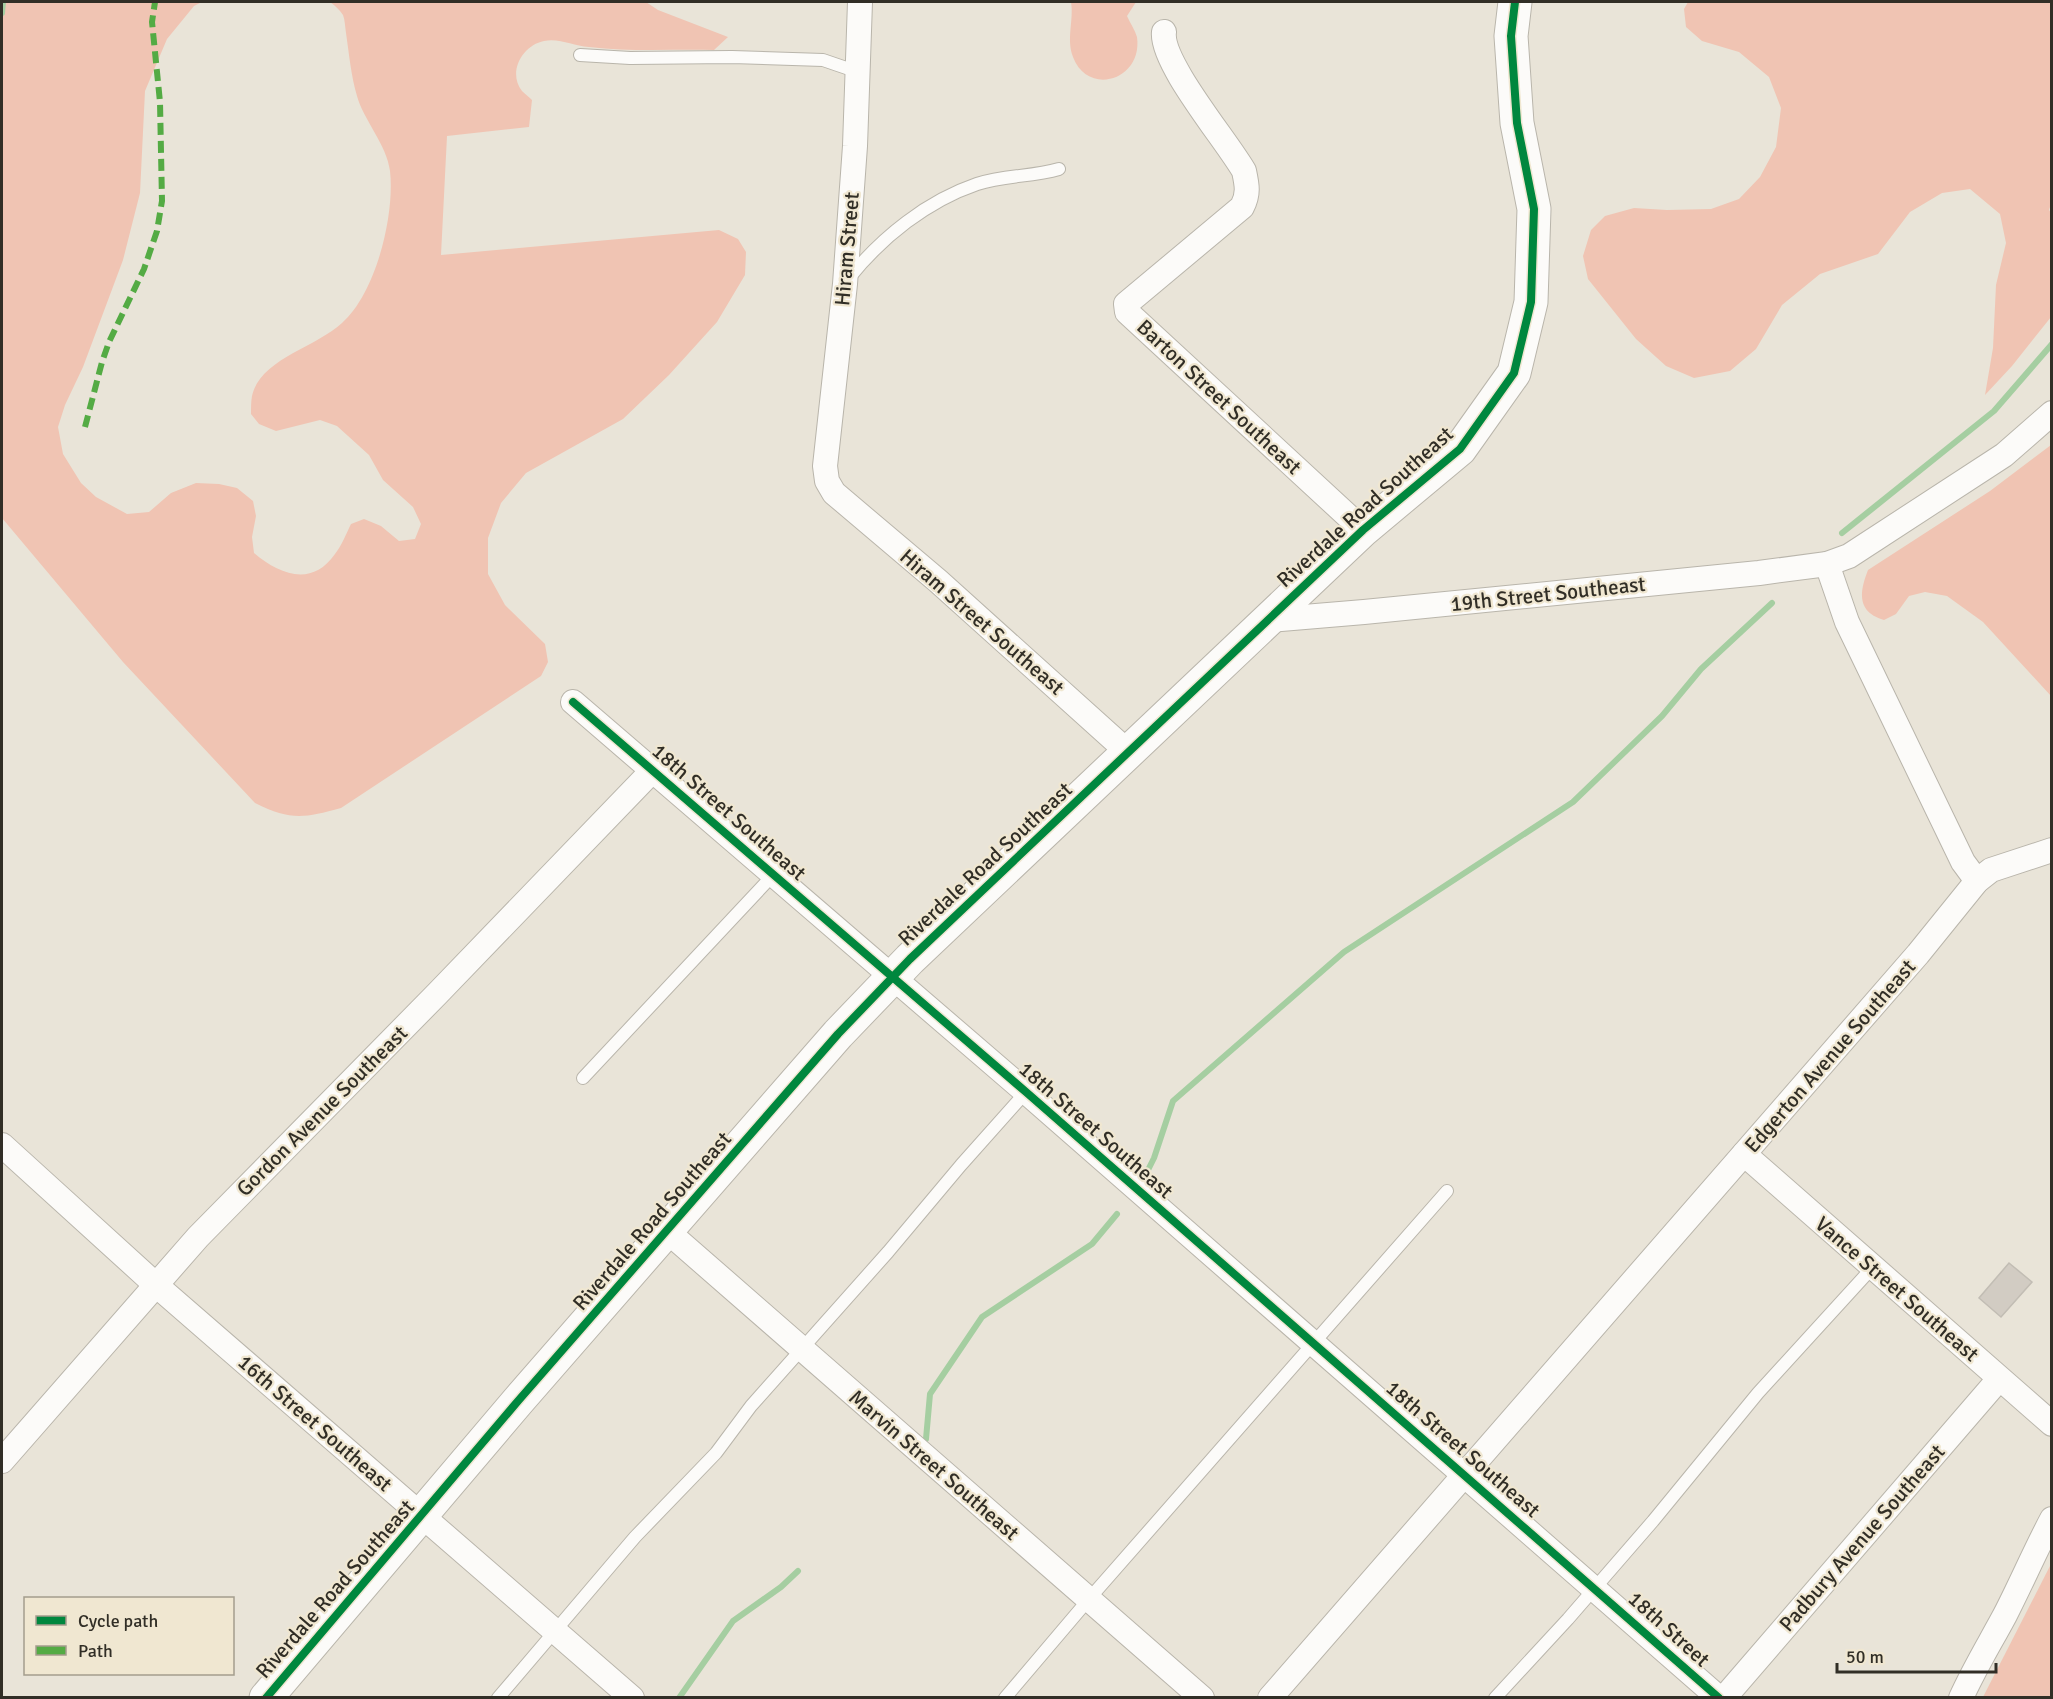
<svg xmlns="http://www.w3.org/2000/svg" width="2053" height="1699" font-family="Signika,sans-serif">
	<rect width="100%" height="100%" fill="#e9e4d8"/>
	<g fill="#f0c4b3">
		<path d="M 2,2 L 202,2 L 194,6 L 167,39 L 145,91 L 140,193 L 123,260 L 83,367 L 65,405 L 58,427 L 63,454 L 81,483 L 96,497 L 127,514 L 149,512 L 171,493 L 196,483 L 219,484 L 237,488 L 253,501 L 256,516 L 252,537 L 254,553 C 280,575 312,587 335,554 C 342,545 346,534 351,524 L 364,519 L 381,526 L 399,541 L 415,539 L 421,524 L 413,507 L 383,480 L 369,455 L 337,426 L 320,420 L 276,431 L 259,424 L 251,414 C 251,408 251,401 252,396 C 260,359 315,348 342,323 C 376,293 395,215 390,171 C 387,145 363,119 357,96 C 351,76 349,53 346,33 C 345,27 345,20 343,15 C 340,10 334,5 330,2 L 646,2 L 658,10 L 728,37 L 714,50 C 673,49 630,52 589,47 C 573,46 560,38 544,41 C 523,45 507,72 522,91 C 525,94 529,97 532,100 L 529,127 L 447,136 L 441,255 L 719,230 L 738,239 L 746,252 L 745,275 L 717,322 L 669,375 L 623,419 L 526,473 L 501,503 L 488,538 L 488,574 L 505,605 L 545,644 L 548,662 L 541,676 L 341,808 C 304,818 291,821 255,803 L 123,662 L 2,518 Z"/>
		<path d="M 1071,2 L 1136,2 L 1127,16 C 1130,23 1135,30 1137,37 C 1143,80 1088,97 1073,57 C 1066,39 1074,20 1071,2 Z"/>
		<polygon points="1688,2 2051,2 2052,201 2049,210 2052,214 2051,317 2012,366 1985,395 1993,348 1996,285 2006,243 2000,214 1970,189 1942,193 1910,212 1878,254 1820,274 1782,305 1756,349 1730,371 1694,378 1666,366 1636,339 1588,279 1583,256 1591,230 1605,216 1634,208 1667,210 1711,209 1739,199 1760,177 1776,147 1781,108 1769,77 1739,52 1702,41 1686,27 1684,9"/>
		<path d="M 2051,445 L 2051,696 L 1983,622 L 1947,596 L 1925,592 L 1909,596 L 1896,614 L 1884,620 C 1857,612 1859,593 1868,570 L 1990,491 Z"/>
		<polygon points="2051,1564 2051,1697 1983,1697"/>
	</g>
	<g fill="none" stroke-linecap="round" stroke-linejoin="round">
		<g stroke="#a5cea1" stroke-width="6">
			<polyline points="2,13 3,2"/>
			<polyline points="1842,533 1994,411 2052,344"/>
			<polyline points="1147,1172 1154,1158 1173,1101 1344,952 1573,802 1662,716 1701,669 1772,603"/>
			<polyline points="926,1439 930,1394 982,1317 1092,1244 1117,1214"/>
			<polyline points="679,1698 733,1621 781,1587 798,1571"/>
		</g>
	</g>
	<polygon fill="#d2ccc3" stroke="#c2bdb4" stroke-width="1.5" points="2009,1263 2032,1282 2001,1317 1979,1298"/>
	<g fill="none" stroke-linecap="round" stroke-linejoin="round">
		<g stroke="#b9b5ab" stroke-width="14">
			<g id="lane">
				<polyline points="580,55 630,58 732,57 823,60 858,72"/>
				<path d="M 849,278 C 882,237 927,201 977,184 C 1004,175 1032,177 1059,169"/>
				<polyline points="583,1078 774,874"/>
				<polyline points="498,1698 635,1537 716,1453 751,1406 888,1252 961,1165 1026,1092"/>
				<polyline points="1005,1698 1089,1599 1447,1191"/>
				<polyline points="1495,1698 1568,1619 1653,1521 1758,1393 1873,1267"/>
			</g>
		</g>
		<g stroke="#b9b5ab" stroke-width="26">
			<g id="street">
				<polyline points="860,2 855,146 845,284 825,466 827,481 834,493 938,581 1129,753"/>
				<path d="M 1164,32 C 1160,62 1227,141 1244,171 C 1247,185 1249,194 1242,207 L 1126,304 L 1127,312 L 1363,530"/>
				<polyline points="1827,564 1847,622 1963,862 1977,881"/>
				<polyline points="1269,620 1364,612 1759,573 1827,564 1849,556 2004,455 2052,413"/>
				<polyline points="573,702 1026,1092 1719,1698"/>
				<polyline points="2,1145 156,1285 632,1698"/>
				<polyline points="1744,1154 2052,1424"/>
				<polyline points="667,1231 1202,1698"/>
				<polyline points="2,1461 198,1237 437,994 653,770"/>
				<polyline points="1270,1698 1918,954 1977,881 1991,870 2052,850"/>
				<polyline points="1724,1698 1999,1379"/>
				<path d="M 1961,1698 C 1974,1669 1990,1643 2005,1615 C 2021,1584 2035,1551 2052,1519"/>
			</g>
		</g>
		<g stroke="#b9b5ab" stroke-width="35">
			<polyline id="secondary" points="266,1698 518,1401 838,1034 910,959 1363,530 1460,449 1514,373 1531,302 1534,209 1517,123 1511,36 1515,2"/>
		</g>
		<use href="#lane" stroke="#fcfbf9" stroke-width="12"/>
		<use href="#street" stroke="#fcfbf9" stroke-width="24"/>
		<use href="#secondary" stroke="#fcfbf9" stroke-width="33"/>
		<polyline stroke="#54ab44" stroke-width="6" stroke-dasharray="12 6" stroke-linecap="butt" points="85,427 102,362 109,342 144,269 157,231 162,201 160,102 152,22 155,2"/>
		<g stroke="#f0e7d1" stroke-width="11">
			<g id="cycleway">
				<polyline points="573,702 1026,1092 1719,1698"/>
				<polyline points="266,1698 518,1401 838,1034 910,959 1363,530 1460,449 1514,373 1531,302 1534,209 1517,123 1511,36 1515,2"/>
			</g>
		</g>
		<use href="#cycleway" stroke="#00873e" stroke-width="8"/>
	</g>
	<g text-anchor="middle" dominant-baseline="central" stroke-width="4.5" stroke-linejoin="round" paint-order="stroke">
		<g font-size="21" fill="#312e26" stroke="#f0e7d1">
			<text transform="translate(847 249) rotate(-85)">Hiram Street</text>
			<text transform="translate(1219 397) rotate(43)">Barton Street Southeast</text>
			<text transform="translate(1365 507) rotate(-42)">Riverdale Road Southeast</text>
			<text transform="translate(1548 594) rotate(-6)">19th Street Southeast</text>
			<text transform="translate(982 622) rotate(41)">Hiram Street Southeast</text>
			<text transform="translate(729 812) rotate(41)">18th Street Southeast</text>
			<text transform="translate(985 864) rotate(-43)">Riverdale Road Southeast</text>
			<text transform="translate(1830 1056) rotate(-49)">Edgerton Avenue Southeast</text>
			<text transform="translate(322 1111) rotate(-45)">Gordon Avenue Southeast</text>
			<text transform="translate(1096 1130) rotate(41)">18th Street Southeast</text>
			<text transform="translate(652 1221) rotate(-49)">Riverdale Road Southeast</text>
			<text transform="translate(1897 1289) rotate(41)">Vance Street Southeast</text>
			<text transform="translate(315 1423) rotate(41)">16th Street Southeast</text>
			<text transform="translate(1463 1449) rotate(41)">18th Street Southeast</text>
			<text transform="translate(934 1465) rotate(41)">Marvin Street Southeast</text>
			<text transform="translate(1862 1538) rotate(-49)">Padbury Avenue Southeast</text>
			<text transform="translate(335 1589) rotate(-49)">Riverdale Road Southeast</text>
			<text transform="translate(1669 1629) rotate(42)">18th Street</text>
		</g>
	</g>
	<rect width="2053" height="1699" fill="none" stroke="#312e26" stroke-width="6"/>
	<rect x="24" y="1597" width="210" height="78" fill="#f0e7d1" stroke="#a49d8d" stroke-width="1.5"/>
	<rect x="36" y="1616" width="30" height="9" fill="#00873e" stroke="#a49d8d" stroke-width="1.5"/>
	<text x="78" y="1627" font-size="18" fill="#312e26">Cycle path</text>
	<rect x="36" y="1646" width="30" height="9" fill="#54ab44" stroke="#a49d8d" stroke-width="1.5"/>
	<text x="78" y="1657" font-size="18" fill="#312e26">Path</text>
	<path d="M1837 1663v9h159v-9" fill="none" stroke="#312e26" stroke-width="3"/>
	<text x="1846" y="1663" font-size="18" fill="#312e26" stroke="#f0e7d1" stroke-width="4.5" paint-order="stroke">50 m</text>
</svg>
